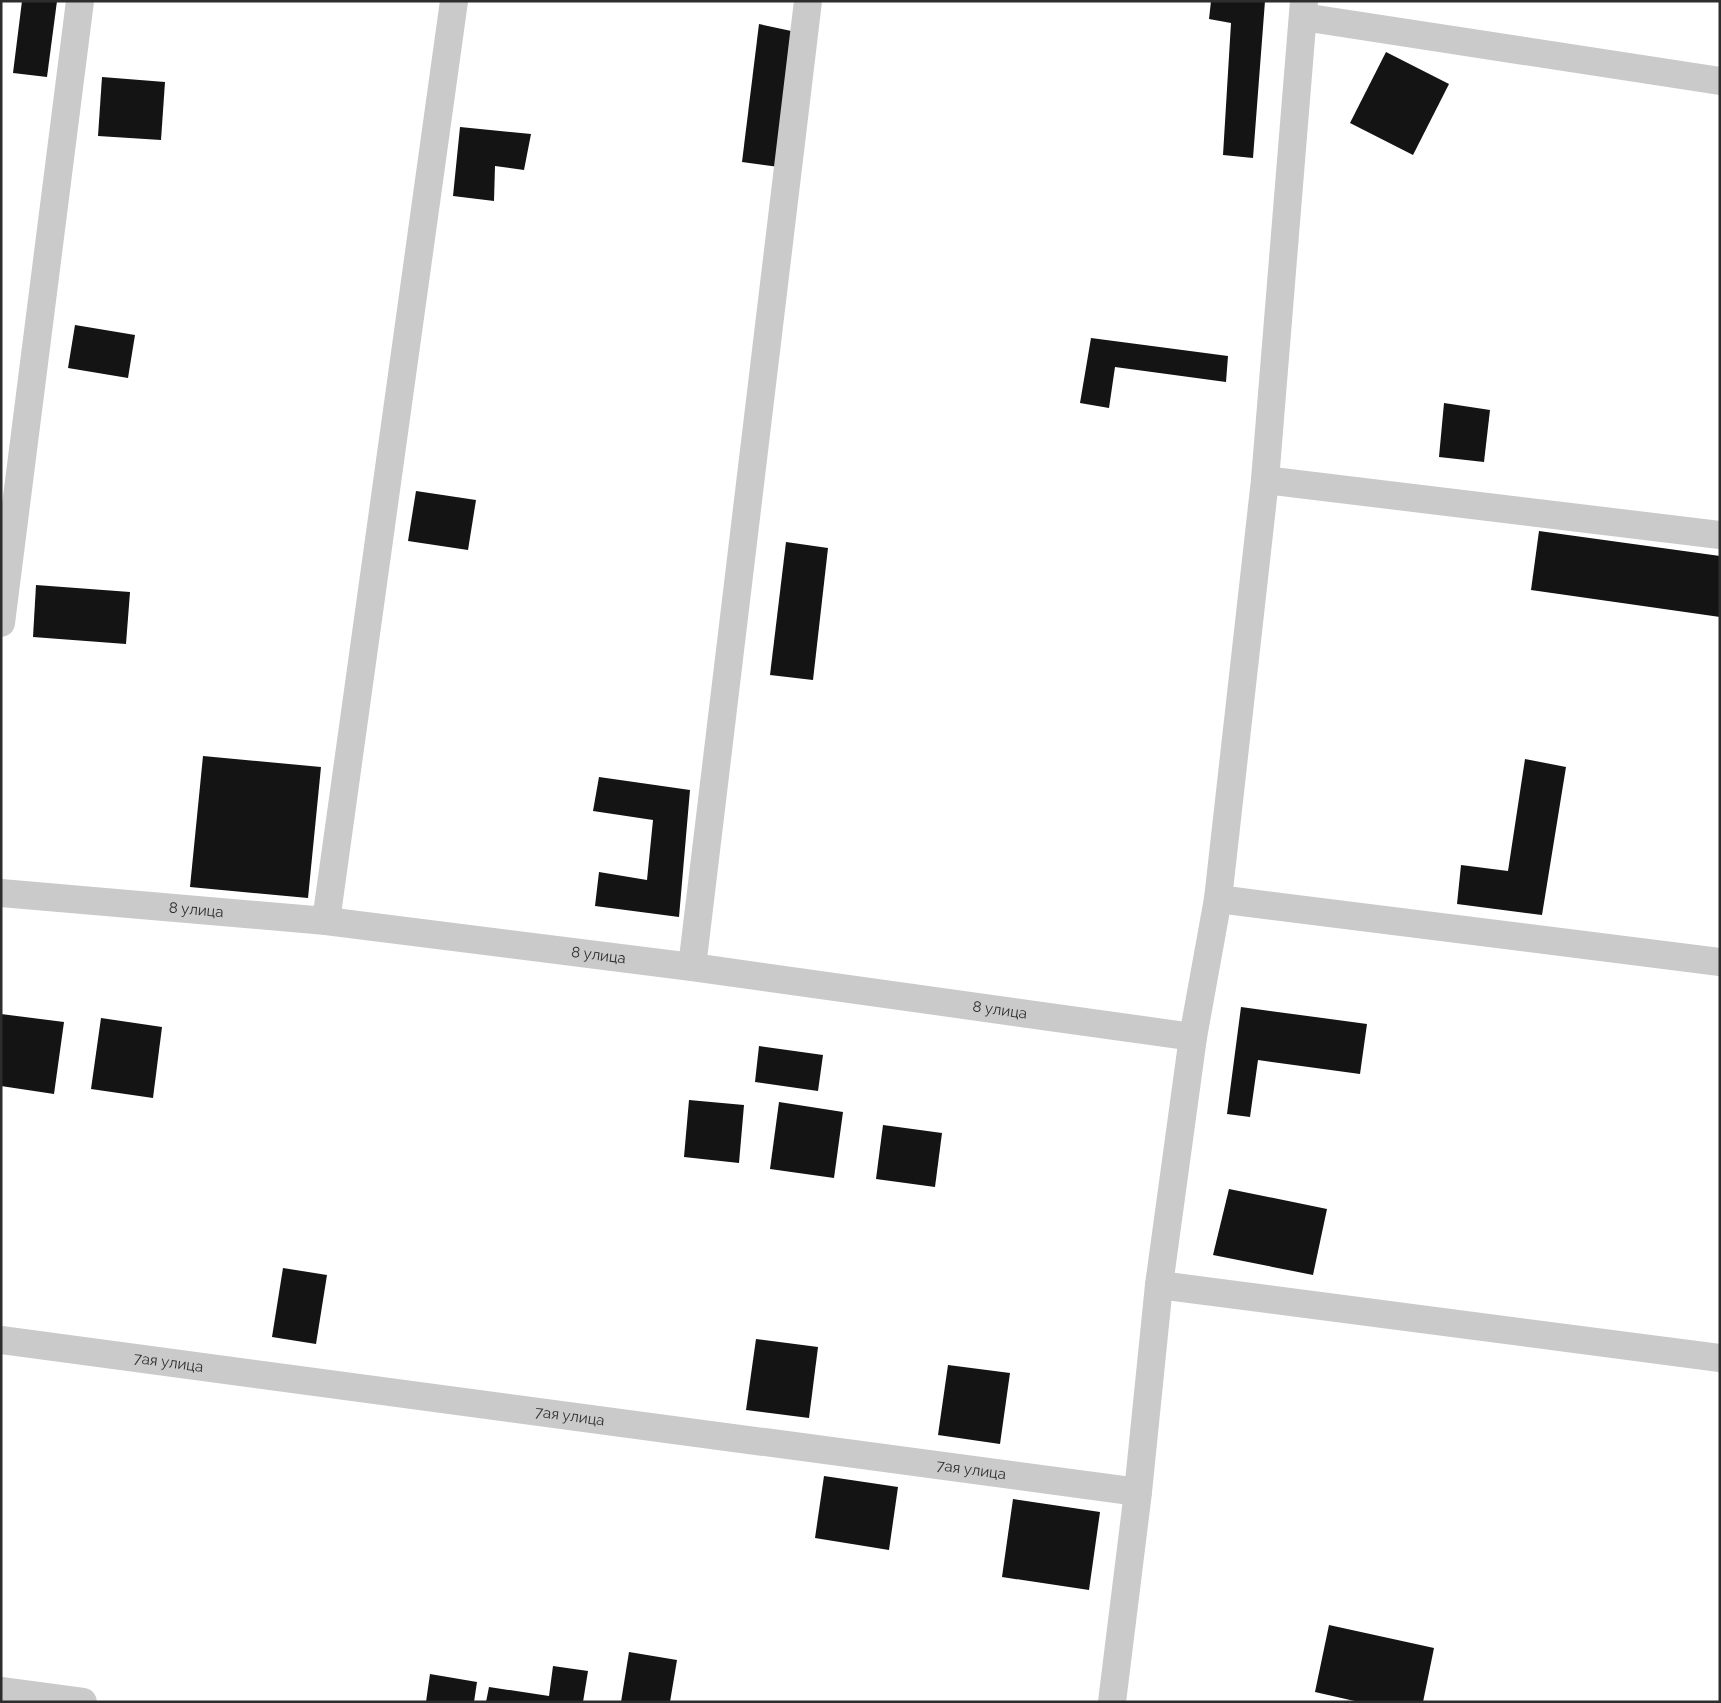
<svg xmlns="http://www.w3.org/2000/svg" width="1721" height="1703" font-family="Raleway,sans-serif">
	<rect width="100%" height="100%" fill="#fff"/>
	<g fill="#141414">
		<polygon points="22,1 57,1 47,77 13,73"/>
		<polygon points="1211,1 1265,1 1253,158 1223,155 1231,23 1209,19"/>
		<polygon points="759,24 796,32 779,167 742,162"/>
		<polygon points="1386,52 1449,84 1413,155 1350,123"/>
		<polygon points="102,77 165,82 161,140 98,136"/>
		<polygon points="460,127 531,134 524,170 495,166 494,201 453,196"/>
		<polygon points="75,325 135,335 128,378 68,368"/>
		<polygon points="1091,338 1228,356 1226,382 1115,367 1109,408 1080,403"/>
		<polygon points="1444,403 1490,410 1484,462 1439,457"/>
		<polygon points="416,491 476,500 468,550 408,541"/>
		<polygon points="1539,531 1720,556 1720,617 1531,590"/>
		<polygon points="786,542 828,548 813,680 770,675"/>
		<polygon points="36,585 130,592 126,644 33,637"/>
		<polygon points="203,756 321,767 308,898 190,887"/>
		<polygon points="1525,759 1566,767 1542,915 1457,904 1461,865 1508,871"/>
		<polygon points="599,777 690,790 679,917 595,906 599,872 647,880 653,820 593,811"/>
		<polygon points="1241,1007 1367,1024 1360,1074 1258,1060 1250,1117 1227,1114"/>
		<polygon points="1,1014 64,1022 54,1094 1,1086"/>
		<polygon points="101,1018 162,1027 153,1098 91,1089"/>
		<polygon points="759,1046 823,1055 818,1091 755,1082"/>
		<polygon points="689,1100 744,1105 739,1163 684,1157"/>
		<polygon points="779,1102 843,1112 834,1178 770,1169"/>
		<polygon points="883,1125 942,1133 935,1187 876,1179"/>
		<polygon points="1229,1189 1327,1209 1313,1275 1213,1255"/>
		<polygon points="283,1268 327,1275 316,1344 272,1337"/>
		<polygon points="756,1339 818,1347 809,1418 746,1410"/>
		<polygon points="948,1365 1010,1373 1000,1444 938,1435"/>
		<polygon points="824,1476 898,1487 889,1550 815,1538"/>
		<polygon points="1013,1499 1100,1512 1089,1590 1002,1577"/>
		<polygon points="1329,1625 1434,1648 1423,1702 1359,1702 1315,1692"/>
		<polygon points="629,1652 677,1660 670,1702 621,1702"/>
		<polygon points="553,1666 588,1671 583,1702 486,1702 489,1687 549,1696"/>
		<polygon points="430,1674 477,1682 474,1702 426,1702"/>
	</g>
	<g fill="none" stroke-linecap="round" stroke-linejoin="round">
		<g stroke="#cacaca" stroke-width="28">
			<polyline points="1303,17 1720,81"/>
			<polyline points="1265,480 1720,535"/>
			<polyline points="1,623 80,1"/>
			<path id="s1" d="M 1,893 L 326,921 L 692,967 L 1193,1037"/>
			<polyline points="1218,899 1720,962"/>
			<polyline points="326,921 454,1"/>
			<polyline points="692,967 808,1"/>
			<polyline points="1159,1285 1720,1358"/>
			<path id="s2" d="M 1,1340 L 1138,1492"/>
			<polyline points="1,1691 83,1702"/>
			<polyline points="1112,1702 1138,1492 1159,1285 1193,1037 1218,899 1265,480 1304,1"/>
		</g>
	</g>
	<g text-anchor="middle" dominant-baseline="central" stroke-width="5" stroke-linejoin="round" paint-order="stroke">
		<g font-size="15" fill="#2d2d2d" stroke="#fff">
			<text stroke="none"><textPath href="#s1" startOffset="196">8 улица</textPath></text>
			<text stroke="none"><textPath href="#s1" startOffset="601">8 улица</textPath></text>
			<text stroke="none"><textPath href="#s1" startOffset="1006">8 улица</textPath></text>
			<text stroke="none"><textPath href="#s2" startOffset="169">7ая улица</textPath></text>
			<text stroke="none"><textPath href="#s2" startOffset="574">7ая улица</textPath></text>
			<text stroke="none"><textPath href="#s2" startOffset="979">7ая улица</textPath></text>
		</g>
	</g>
	<rect width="1721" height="1703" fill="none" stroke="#2d2d2d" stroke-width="5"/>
</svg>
